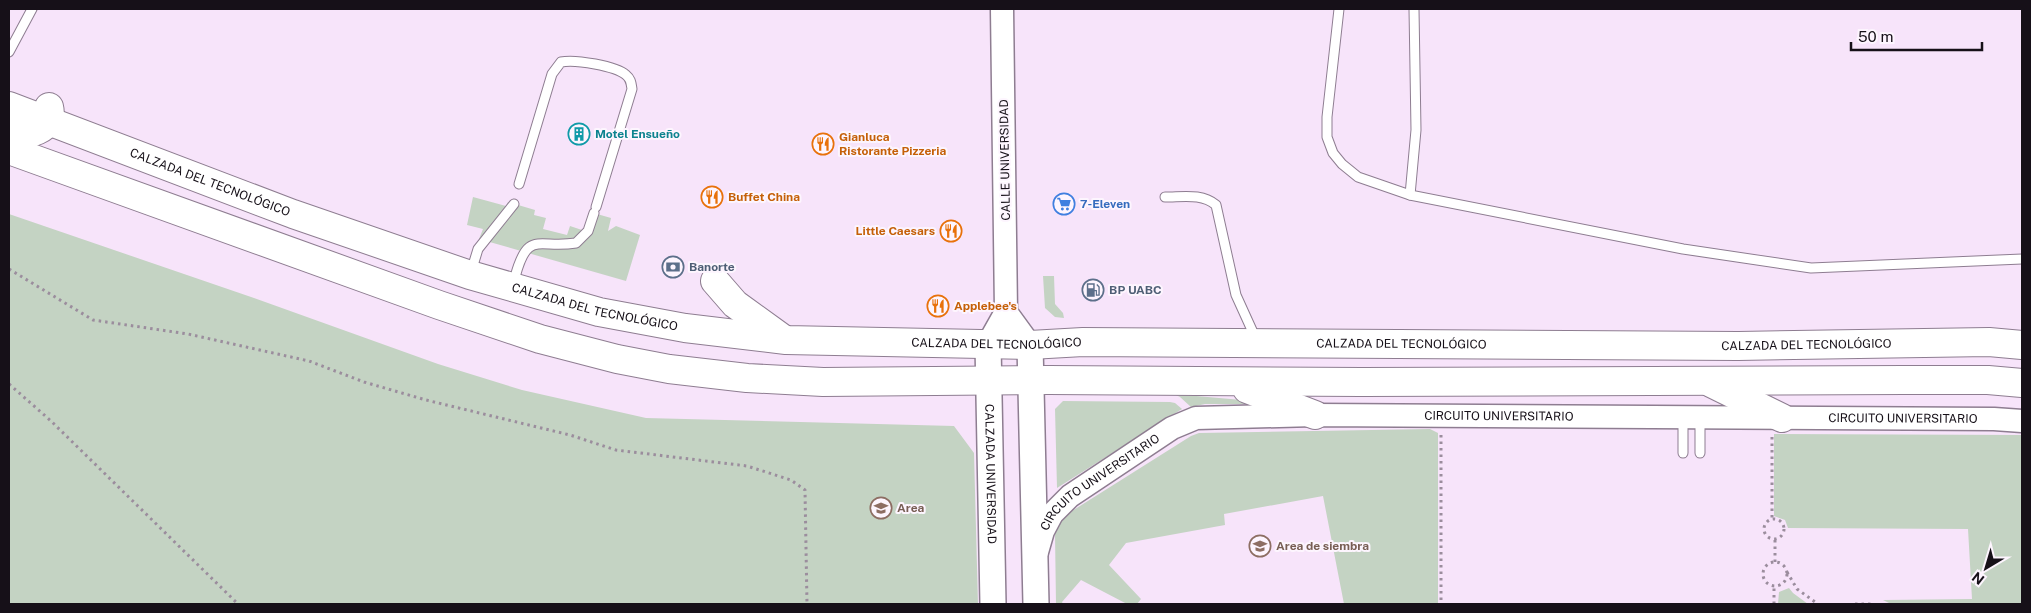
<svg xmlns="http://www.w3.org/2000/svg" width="2031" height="613" font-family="'Public Sans',sans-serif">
	<rect width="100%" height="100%" fill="#f7e4fa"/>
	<g fill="#c4d3c3">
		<polygon points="473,197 506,206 508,202 535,210 534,215 546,218 543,229 567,235 570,226 585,231 590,212 611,218 608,231 616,226 640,235 626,281 479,239 483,229 467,225"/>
		<polygon points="9,214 254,298 438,364 522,390 646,418 954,426 974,453 978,604 9,604"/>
		<polygon points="1043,276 1054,276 1055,304 1063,313 1064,318 1055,317 1045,308"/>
		<polygon points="1174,394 1264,402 1264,404 1205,404 1191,407 1180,397"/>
		<polygon points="1063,401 1170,402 1175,403 1182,409 1057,488 1055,409"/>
		<polygon points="1430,429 1438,433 1438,604 1344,604 1323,496 1224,514 1225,525 1126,543 1109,565 1141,599 1137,604 1127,604 1081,580 1062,602 1063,604 1056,604 1055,534 1061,522 1072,511 1191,436 1199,433"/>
		<polygon points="1774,434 2022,435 2022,604 1891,604 1883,600 1972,599 1968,529 1788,528 1785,520 1774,516"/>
		<polygon points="1789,588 1793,593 1808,604 1778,604 1779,592"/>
	</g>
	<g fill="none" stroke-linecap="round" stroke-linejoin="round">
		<g stroke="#8e7d91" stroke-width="11">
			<g id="service">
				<polyline points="1339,9 1327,117 1327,137 1333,153 1342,164 1358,177 1410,195 1683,249 1811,268 2022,259"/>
				<polyline points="9,52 32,9"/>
				<path d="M 519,184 L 552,74 L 561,62 C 575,59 616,66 626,75 C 631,79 631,83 632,89 L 596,207"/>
				<polyline points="1410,195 1416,130 1414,9"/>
				<path d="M 1165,197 C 1183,197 1202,193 1216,205 L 1236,295 L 1256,339"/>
				<polyline points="471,272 478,249 514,204"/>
				<path d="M 518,283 L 515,277 C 528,229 538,249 576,243 L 588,231 L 594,213"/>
				<polyline points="1683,418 1683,453"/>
				<polyline points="1700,418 1700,453"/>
			</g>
		</g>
		<g stroke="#8e7d91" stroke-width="25">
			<g id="tertiary">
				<polyline points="1006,312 1030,345"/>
				<polyline points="988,344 1006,312 1002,9"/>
				<path id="s1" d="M 1037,552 L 1043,531 L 1052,514 L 1070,496 L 1172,428 L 1196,418 L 1315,415 L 1994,419 L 2022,421"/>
			</g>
		</g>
		<g stroke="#8e7d91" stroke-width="28">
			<g id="secondary">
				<path id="s2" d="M 988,344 L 993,604"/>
				<polyline points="1030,345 1036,604"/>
			</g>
		</g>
		<g stroke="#8e7d91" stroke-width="30">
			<g id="primary">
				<path id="s3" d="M 9,106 L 293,214 L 470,275 L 599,312 L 685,328 L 786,340 L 1030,345 L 1083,342 L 1738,346 L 1989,342 L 2022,345"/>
				<path d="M 9,134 C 26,136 55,131 49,107"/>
				<polyline points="9,150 439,305 540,339 617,359 669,369 747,378 823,382 1049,380 1362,382 1905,380 1988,380 2022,383"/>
				<polyline points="715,281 735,304 782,338"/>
				<polyline points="1711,383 1782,418"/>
				<polyline points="1247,389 1315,415"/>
			</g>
		</g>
		<g stroke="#9b8d9d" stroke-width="3" stroke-dasharray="2.5 4" stroke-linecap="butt">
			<polyline points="9,269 93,320 188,334 309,361 364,382 426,400 570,435 616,450 747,466 791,480 805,490 807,604"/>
			<polyline points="9,384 51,421 238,604"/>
			<polyline points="1441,435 1441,604"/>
			<polyline points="1772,437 1772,519"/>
			<circle cx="1774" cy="529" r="10"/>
			<polyline points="1775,540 1775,562"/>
			<circle cx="1775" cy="574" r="12"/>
			<polyline points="1787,572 1797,589 1818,604"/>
			<polyline points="1774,604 1774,586"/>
			<polyline points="1855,604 1873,604"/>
		</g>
		<use href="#service" stroke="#fff" stroke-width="9"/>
		<use href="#tertiary" stroke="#fff" stroke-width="22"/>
		<use href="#secondary" stroke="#fff" stroke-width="25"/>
		<use href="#primary" stroke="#fff" stroke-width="28"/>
	</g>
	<defs>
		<g id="building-ring" transform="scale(1.125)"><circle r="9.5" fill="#fdf5fe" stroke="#0f9aa8" stroke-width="1.5"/><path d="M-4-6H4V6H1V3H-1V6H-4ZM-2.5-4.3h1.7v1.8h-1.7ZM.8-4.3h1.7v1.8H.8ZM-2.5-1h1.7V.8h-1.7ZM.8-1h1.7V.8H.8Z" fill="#0f9aa8"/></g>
		<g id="restaurant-ring" transform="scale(1.125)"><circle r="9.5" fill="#fdf5fe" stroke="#e8710a" stroke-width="1.5"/><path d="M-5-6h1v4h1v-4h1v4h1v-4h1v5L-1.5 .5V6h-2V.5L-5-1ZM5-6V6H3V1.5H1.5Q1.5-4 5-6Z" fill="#e8710a"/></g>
		<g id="supermarket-ring" transform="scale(1.125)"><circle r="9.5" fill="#fdf5fe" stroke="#3f7fe0" stroke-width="1.5"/><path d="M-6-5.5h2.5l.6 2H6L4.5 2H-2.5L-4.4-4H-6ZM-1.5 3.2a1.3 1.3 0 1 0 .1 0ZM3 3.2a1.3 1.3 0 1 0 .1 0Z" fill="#3f7fe0"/></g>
		<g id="bank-ring" transform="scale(1.125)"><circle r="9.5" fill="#fdf5fe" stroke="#5c6f8a" stroke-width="1.5"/><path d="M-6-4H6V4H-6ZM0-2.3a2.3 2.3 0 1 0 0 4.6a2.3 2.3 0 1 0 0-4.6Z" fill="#5c6f8a"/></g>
		<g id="fuel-ring" transform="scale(1.125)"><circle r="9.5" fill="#fdf5fe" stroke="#5c6f8a" stroke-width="1.5"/><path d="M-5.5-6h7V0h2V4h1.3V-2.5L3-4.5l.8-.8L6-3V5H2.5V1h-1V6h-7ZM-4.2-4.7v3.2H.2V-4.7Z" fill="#5c6f8a"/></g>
		<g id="school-ring" transform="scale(1.125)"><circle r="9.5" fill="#fdf5fe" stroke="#8d6e63" stroke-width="1.5"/><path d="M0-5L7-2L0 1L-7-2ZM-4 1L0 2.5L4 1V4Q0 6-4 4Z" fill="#8d6e63"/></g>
	</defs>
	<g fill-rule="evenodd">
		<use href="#building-ring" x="579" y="134"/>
		<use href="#restaurant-ring" x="823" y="144"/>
		<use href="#restaurant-ring" x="712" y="197"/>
		<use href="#supermarket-ring" x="1064" y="204"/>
		<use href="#restaurant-ring" x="951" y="231"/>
		<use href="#bank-ring" x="673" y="267"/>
		<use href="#fuel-ring" x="1093" y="290"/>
		<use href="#restaurant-ring" x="938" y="306"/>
		<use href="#school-ring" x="881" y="508"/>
		<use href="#school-ring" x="1260" y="546"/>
	</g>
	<g text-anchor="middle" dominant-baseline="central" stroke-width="4" stroke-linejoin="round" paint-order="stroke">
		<g font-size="12" font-weight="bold" fill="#0d838f" stroke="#fdf5fe" text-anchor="start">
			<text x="595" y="134">Motel Ensueño</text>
		</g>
		<g font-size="12" font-weight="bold" fill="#c56008" stroke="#fdf5fe" text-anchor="start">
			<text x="839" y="137">Gianluca<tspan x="839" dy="14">Ristorante Pizzeria</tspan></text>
			<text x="728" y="197">Buffet China</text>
			<text x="935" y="231" text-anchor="end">Little Caesars</text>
			<text x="954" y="306">Applebee's</text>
		</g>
		<g font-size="12" fill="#161018" stroke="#fdf5fe">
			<text transform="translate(1005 160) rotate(-91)">CALLE UNIVERSIDAD</text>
			<text stroke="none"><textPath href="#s3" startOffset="215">CALZADA DEL TECNOLÓGICO</textPath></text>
			<text stroke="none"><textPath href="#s3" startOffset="620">CALZADA DEL TECNOLÓGICO</textPath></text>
			<text stroke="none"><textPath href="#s3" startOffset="1025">CALZADA DEL TECNOLÓGICO</textPath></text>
			<text stroke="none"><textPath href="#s3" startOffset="1430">CALZADA DEL TECNOLÓGICO</textPath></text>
			<text stroke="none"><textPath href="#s3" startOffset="1835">CALZADA DEL TECNOLÓGICO</textPath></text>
			<text stroke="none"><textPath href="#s1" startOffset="518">CIRCUITO UNIVERSITARIO</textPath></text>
			<text stroke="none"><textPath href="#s1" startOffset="922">CIRCUITO UNIVERSITARIO</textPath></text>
			<text stroke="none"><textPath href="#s2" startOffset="130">CALZADA UNIVERSIDAD</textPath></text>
			<text stroke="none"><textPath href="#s1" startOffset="98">CIRCUITO UNIVERSITARIO</textPath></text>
		</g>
		<g font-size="12" font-weight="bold" fill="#366cbe" stroke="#fdf5fe" text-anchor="start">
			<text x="1080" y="204">7-Eleven</text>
		</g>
		<g font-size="12" font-weight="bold" fill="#4e5e75" stroke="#fdf5fe" text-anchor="start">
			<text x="689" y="267">Banorte</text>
			<text x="1109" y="290">BP UABC</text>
		</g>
		<g font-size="12" font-weight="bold" fill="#785e54" stroke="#fdf5fe" text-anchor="start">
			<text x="897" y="508">Area</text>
			<text x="1276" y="546">Area de siembra</text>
		</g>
	</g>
	<rect width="2031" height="613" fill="none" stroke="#161018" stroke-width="20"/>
	<g transform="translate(1986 568) rotate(218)" stroke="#fdf5fe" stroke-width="4" paint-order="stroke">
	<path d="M0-4L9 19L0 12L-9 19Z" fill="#161018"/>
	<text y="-8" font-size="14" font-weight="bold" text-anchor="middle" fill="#161018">N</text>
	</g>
	<path d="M1851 42v8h131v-8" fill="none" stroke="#161018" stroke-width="2.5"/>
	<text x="1858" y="42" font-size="15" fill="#161018" stroke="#fdf5fe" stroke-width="4" paint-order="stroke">50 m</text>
</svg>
